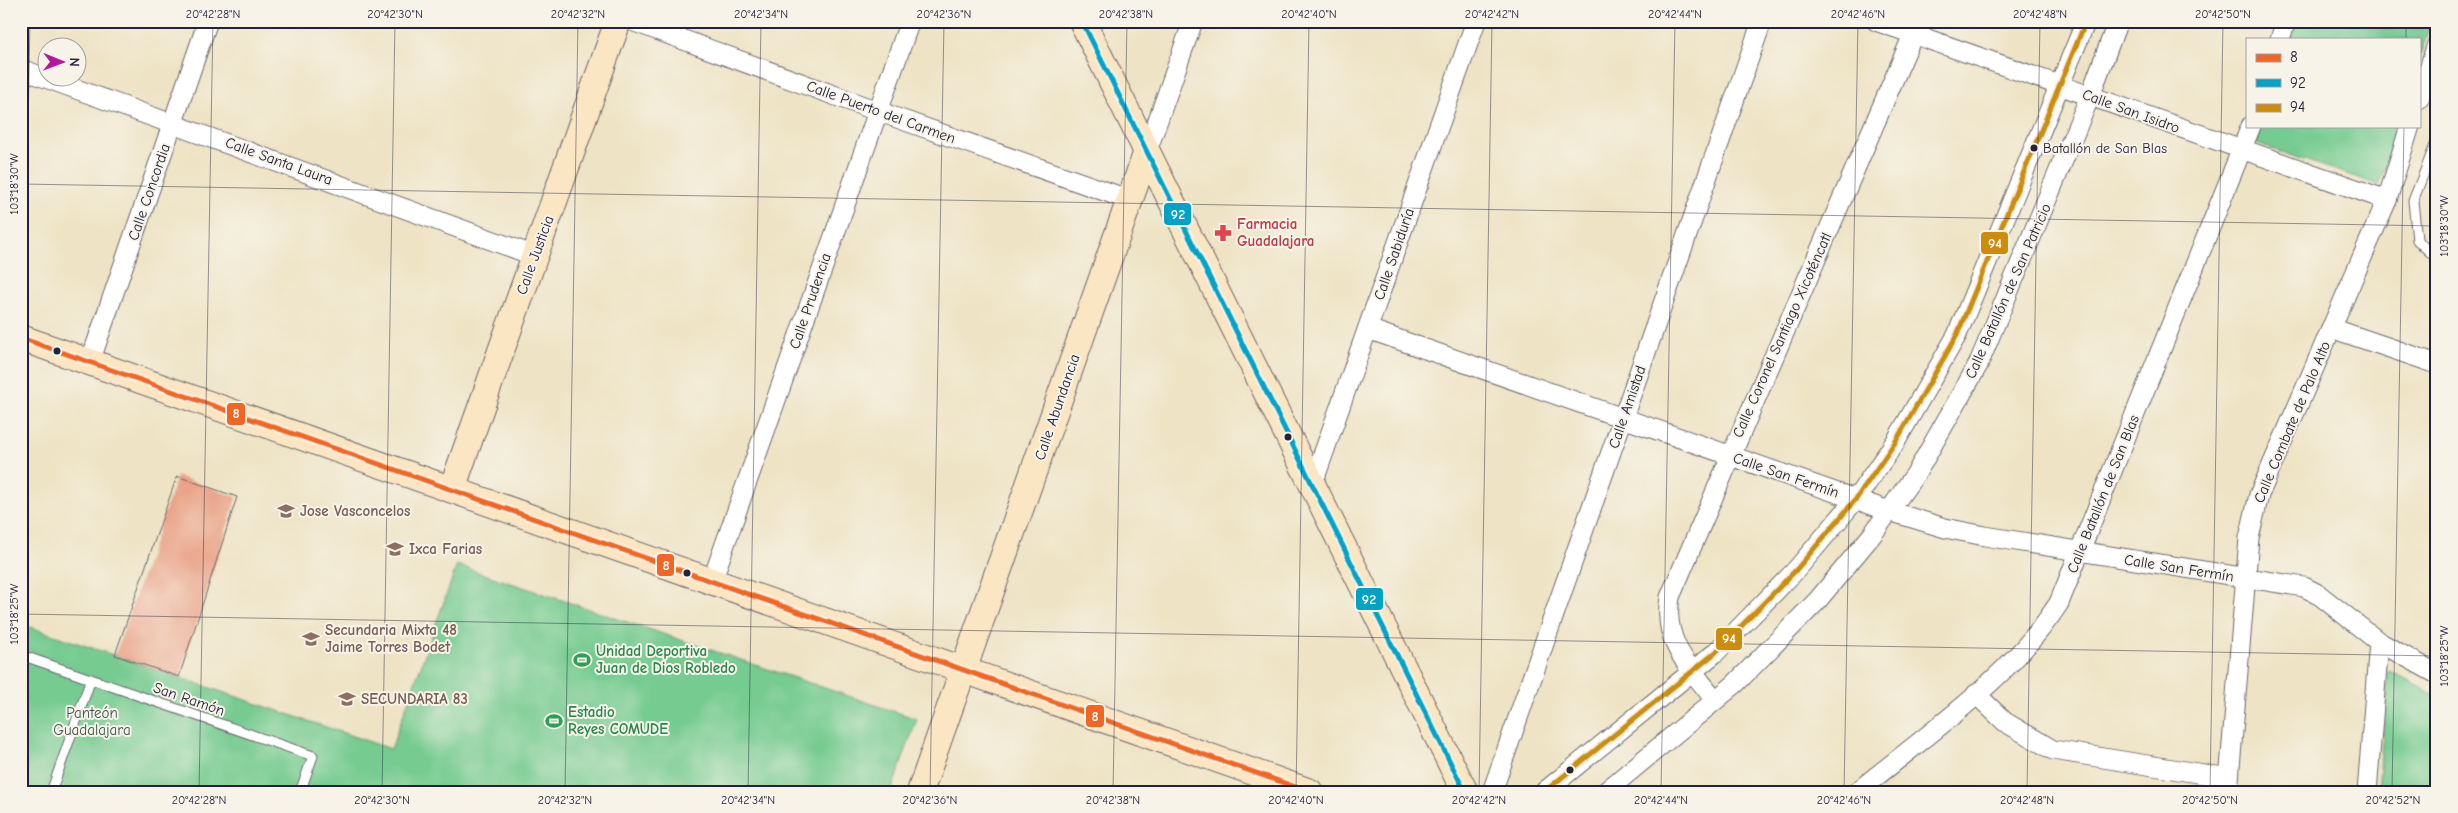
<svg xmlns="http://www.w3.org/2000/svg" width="2458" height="813" font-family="'Comic Neue',sans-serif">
	<rect width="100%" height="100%" fill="#f7f3e8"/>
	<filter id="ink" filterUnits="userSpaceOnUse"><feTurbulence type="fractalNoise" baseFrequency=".02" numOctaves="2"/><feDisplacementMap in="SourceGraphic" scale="10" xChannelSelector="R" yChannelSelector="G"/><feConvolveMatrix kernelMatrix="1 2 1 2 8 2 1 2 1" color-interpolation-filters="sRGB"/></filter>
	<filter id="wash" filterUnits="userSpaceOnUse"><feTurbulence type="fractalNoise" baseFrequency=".0096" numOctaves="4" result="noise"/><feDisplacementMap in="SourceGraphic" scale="20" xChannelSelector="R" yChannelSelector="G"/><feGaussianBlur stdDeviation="1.12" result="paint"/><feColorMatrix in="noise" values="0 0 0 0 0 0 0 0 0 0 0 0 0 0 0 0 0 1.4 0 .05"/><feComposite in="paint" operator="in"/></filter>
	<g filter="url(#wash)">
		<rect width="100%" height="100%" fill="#eee3c5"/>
		<g fill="#74cb90" stroke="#4b7666">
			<polygon points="2297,21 2431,21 2419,59 2419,39 2291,39"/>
			<polygon points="2262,126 2398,126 2379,185 2257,144"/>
			<polygon points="457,565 917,719 891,792 21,792 21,624 391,749"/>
			<polygon points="2388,670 2437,697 2437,792 2378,792"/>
		</g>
		<g id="blocks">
			<polygon fill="#eaa489" points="177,476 237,497 179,677 115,655"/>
		</g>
	</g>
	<g filter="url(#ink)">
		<use href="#blocks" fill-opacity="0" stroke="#69666b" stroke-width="1"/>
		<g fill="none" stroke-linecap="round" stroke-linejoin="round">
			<g stroke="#69666b" stroke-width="11">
				<g id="lane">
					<polyline points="2437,140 2413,201 2417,240 2437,259"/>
					<polyline points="21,655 313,756 300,792"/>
					<polyline points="51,792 91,679"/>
				</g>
			</g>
			<g stroke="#69666b" stroke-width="21">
				<g id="street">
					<polyline points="632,21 877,111 1130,200"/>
					<polyline points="1876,21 2387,200"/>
					<polyline points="2280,39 2286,21"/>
					<polyline points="21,69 535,256"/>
					<polyline points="2419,99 2437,44"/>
					<polyline points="1146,154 1193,21"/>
					<polyline points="2331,328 2437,364"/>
					<polyline points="1368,329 1889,511 1945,528 1985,536 2304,587 2318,594 2379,642 2437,674"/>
					<polyline points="90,362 208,21"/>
					<polyline points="1312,486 1476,21"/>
					<polyline points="712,581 910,21"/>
					<polyline points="1976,694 2005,722 2053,750 2229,778"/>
					<path d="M 1715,700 C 1690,667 1662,643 1670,597 L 1919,21"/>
					<polyline points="1492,792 1762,21"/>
					<polyline points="1544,792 1715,653 1796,570 1856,499 1896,441 1957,335 2086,21"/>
					<polyline points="1605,792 1735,684 1817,601 1872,535 1917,472 1978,365 2090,96 2118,21"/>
					<path d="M 1857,792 C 1926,735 2010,679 2059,603 L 2251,126"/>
					<polyline points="2228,792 2249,538 2259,495 2387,200 2410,126"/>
					<polyline points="2367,792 2379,642"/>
				</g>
			</g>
			<g stroke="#69666b" stroke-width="28">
				<g id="secondary">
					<polyline points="1082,21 1465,792"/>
					<polyline points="21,338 1310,792"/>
					<polyline points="452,489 618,21"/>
					<polyline points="920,792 1146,154"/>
				</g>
			</g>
			<use href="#lane" stroke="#fff" stroke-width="9"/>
			<use href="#street" stroke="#fff" stroke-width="19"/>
			<use href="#secondary" stroke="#fbe6c3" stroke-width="26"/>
			<g stroke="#f7f3e8" stroke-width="9">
				<polyline id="bus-1" points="21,338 1310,792"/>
			</g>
			<g stroke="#f7f3e8" stroke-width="9">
				<polyline id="bus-2" points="1082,21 1465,792"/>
			</g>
			<g stroke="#f7f3e8" stroke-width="9">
				<polyline id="bus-3" points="1544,792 1715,653 1796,570 1856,499 1896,441 1957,335 2086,21"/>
			</g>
			<use href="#bus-1" stroke="#f26522" stroke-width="5"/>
			<use href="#bus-2" stroke="#02a2c7" stroke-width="5"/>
			<use href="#bus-3" stroke="#cc8c0c" stroke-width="5"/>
		</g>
	</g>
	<path fill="none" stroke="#22223b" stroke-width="1" stroke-opacity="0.45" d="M 2406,39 L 2406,21M 21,184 L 2437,226M 21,514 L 30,21M 21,614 L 2437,656M 199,792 L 213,21M 382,792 L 395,21M 565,792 L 578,21M 748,792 L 761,21M 930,792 L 944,21M 1113,792 L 1127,21M 1296,792 L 1309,21M 1479,792 L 1492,21M 1661,792 L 1675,21M 1844,792 L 1858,21M 2027,792 L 2040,21M 2210,792 L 2223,21M 2392,792 L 2404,126"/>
	<defs>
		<g id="pharmacy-bare" transform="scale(1.35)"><path d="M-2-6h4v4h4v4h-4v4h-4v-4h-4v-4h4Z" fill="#e0444e" stroke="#f7f3e8" stroke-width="2.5" paint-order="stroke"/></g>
		<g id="school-bare" transform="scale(1.35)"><path d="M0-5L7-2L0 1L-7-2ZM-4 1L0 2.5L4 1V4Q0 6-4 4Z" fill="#8d6e63" stroke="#f7f3e8" stroke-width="2.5" paint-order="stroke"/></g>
		<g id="stadium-bare" transform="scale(1.35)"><path d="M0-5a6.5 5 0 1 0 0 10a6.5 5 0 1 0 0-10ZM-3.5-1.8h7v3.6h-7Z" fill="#2e9e5b" stroke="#f7f3e8" stroke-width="2.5" paint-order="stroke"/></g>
	</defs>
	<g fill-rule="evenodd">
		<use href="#pharmacy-bare" x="1223" y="233"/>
		<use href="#school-bare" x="286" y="511"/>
		<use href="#school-bare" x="395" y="549"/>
		<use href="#school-bare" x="311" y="639"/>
		<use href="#stadium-bare" x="582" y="660"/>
		<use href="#school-bare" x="347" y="699"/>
		<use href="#stadium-bare" x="554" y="721"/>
	</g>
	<g fill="#22223b" stroke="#f7f3e8" stroke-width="2">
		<circle cx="2034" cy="148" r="4.5"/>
		<circle cx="57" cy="351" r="4.5"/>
		<circle cx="1288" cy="437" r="4.5"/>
		<circle cx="687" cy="573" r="4.5"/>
		<circle cx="1570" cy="770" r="4.5"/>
	</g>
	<g text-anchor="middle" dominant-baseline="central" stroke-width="4" stroke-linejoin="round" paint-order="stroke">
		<g font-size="14" fill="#22223b" stroke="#f7f3e8" text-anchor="start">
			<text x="2043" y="148">Batallón de San Blas</text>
		</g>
		<g font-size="15" fill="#22223b" stroke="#f7f3e8">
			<text transform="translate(2131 111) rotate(20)">Calle San Isidro</text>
			<text transform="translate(881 112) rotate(20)">Calle Puerto del Carmen</text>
			<text transform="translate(279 161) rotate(20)">Calle Santa Laura</text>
			<text transform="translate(149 192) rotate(-71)">Calle Concordia</text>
			<text transform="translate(1394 254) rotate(-71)">Calle Sabiduría</text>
			<text transform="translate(535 255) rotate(-70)">Calle Justicia</text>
			<text transform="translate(2008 291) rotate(-66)">Calle Batallón de San Patricio</text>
			<text transform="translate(810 301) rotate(-71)">Calle Prudencia</text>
			<text transform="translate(1782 335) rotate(-66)">Calle Coronel Santiago Xicoténcatl</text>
			<text transform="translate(1057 407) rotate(-71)">Calle Abundancia</text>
			<text transform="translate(1627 407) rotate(-71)">Calle Amistad</text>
			<text transform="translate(2292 422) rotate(-67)">Calle Combate de Palo Alto</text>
			<text transform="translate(1786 475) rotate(19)">Calle San Fermín</text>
			<text transform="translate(2103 494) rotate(-68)">Calle Batallón de San Blas</text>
			<text transform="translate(2179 568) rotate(9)">Calle San Fermín</text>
			<text transform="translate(189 699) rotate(19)">San Ramón</text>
		</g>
		<g font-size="15" font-weight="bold" fill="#be3a42" stroke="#f7f3e8" text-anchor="start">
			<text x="1237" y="224">Farmacia<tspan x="1237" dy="17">Guadalajara</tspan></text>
		</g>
		<g font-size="15" font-weight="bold" fill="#785e54" stroke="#f7f3e8" text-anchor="start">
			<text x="300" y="511">Jose Vasconcelos</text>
			<text x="409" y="549">Ixca Farias</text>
			<text x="325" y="630">Secundaria Mixta 48<tspan x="325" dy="17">Jaime Torres Bodet</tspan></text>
			<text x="361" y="699">SECUNDARIA 83</text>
		</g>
		<g font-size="15" font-weight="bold" fill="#27864d" stroke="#f7f3e8" text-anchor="start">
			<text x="596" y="651">Unidad Deportiva<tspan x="596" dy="17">Juan de Dios Robledo</tspan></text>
			<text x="568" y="712">Estadio<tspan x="568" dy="17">Reyes COMUDE</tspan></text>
		</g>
		<g font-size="15" fill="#3b5554" stroke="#f7f3e8">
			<text x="92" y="713">Panteón<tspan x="92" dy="17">Guadalajara</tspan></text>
		</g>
	</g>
	<g stroke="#f7f3e8" stroke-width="2">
		<rect x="1163" y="202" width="29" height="24" rx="5" fill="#02a2c7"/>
		<rect x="1980" y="231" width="29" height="24" rx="5" fill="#cc8c0c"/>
		<rect x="226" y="402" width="20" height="24" rx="5" fill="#f26522"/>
		<rect x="656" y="553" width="19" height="24" rx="5" fill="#f26522"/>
		<rect x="1355" y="587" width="29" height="24" rx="5" fill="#02a2c7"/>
		<rect x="1715" y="627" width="28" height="24" rx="5" fill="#cc8c0c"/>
		<rect x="1085" y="704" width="20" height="24" rx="5" fill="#f26522"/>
	</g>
	<g font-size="14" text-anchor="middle" font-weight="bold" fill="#fff">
		<text x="1178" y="219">92</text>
		<text x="1995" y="248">94</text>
		<text x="236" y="418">8</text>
		<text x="666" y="570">8</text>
		<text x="1369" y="604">92</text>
		<text x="1729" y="643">94</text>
		<text x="1095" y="721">8</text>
	</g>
	<rect width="2458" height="813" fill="none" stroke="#f7f3e8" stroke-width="55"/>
	<rect x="2246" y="38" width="175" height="90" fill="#f7f3e8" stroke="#a29fa3"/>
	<rect x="2256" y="54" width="25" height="8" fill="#f26522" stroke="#a29fa3"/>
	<text x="2290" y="62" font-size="15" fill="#22223b">8</text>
	<rect x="2256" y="79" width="25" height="8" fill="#02a2c7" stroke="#a29fa3"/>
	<text x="2290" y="88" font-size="15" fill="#22223b">92</text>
	<rect x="2256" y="104" width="25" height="8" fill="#cc8c0c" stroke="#a29fa3"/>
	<text x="2290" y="112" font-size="15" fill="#22223b">94</text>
	<g transform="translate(62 62) rotate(91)"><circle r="24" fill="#f7f3e8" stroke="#a29fa3"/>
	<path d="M0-4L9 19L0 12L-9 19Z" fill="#b5179e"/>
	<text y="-8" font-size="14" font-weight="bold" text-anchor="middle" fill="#22223b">N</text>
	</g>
	<rect x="28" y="28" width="2402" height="758" fill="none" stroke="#22223b" stroke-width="2"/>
	<g font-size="12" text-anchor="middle" fill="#22223b">
		<text x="213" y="18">20°42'28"N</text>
		<text x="395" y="18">20°42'30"N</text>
		<text x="578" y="18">20°42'32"N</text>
		<text x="761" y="18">20°42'34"N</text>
		<text x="944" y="18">20°42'36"N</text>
		<text x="1126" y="18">20°42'38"N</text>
		<text x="1309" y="18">20°42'40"N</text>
		<text x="1492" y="18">20°42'42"N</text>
		<text x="1675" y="18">20°42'44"N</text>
		<text x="1858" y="18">20°42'46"N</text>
		<text x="2040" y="18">20°42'48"N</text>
		<text x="2223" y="18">20°42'50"N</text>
		<text transform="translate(14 184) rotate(-90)" y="4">103°18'30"W</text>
		<text transform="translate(2444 226) rotate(-90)" y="4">103°18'30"W</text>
		<text transform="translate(14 614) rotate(-90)" y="4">103°18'25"W</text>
		<text transform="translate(2444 656) rotate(-90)" y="4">103°18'25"W</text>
		<text x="199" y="804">20°42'28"N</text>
		<text x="382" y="804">20°42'30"N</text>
		<text x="565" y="804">20°42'32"N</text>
		<text x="748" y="804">20°42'34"N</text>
		<text x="930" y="804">20°42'36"N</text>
		<text x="1113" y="804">20°42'38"N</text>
		<text x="1296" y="804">20°42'40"N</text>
		<text x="1479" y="804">20°42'42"N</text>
		<text x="1661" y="804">20°42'44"N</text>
		<text x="1844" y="804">20°42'46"N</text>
		<text x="2027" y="804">20°42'48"N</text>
		<text x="2210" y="804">20°42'50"N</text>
		<text x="2393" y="804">20°42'52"N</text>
	</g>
</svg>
